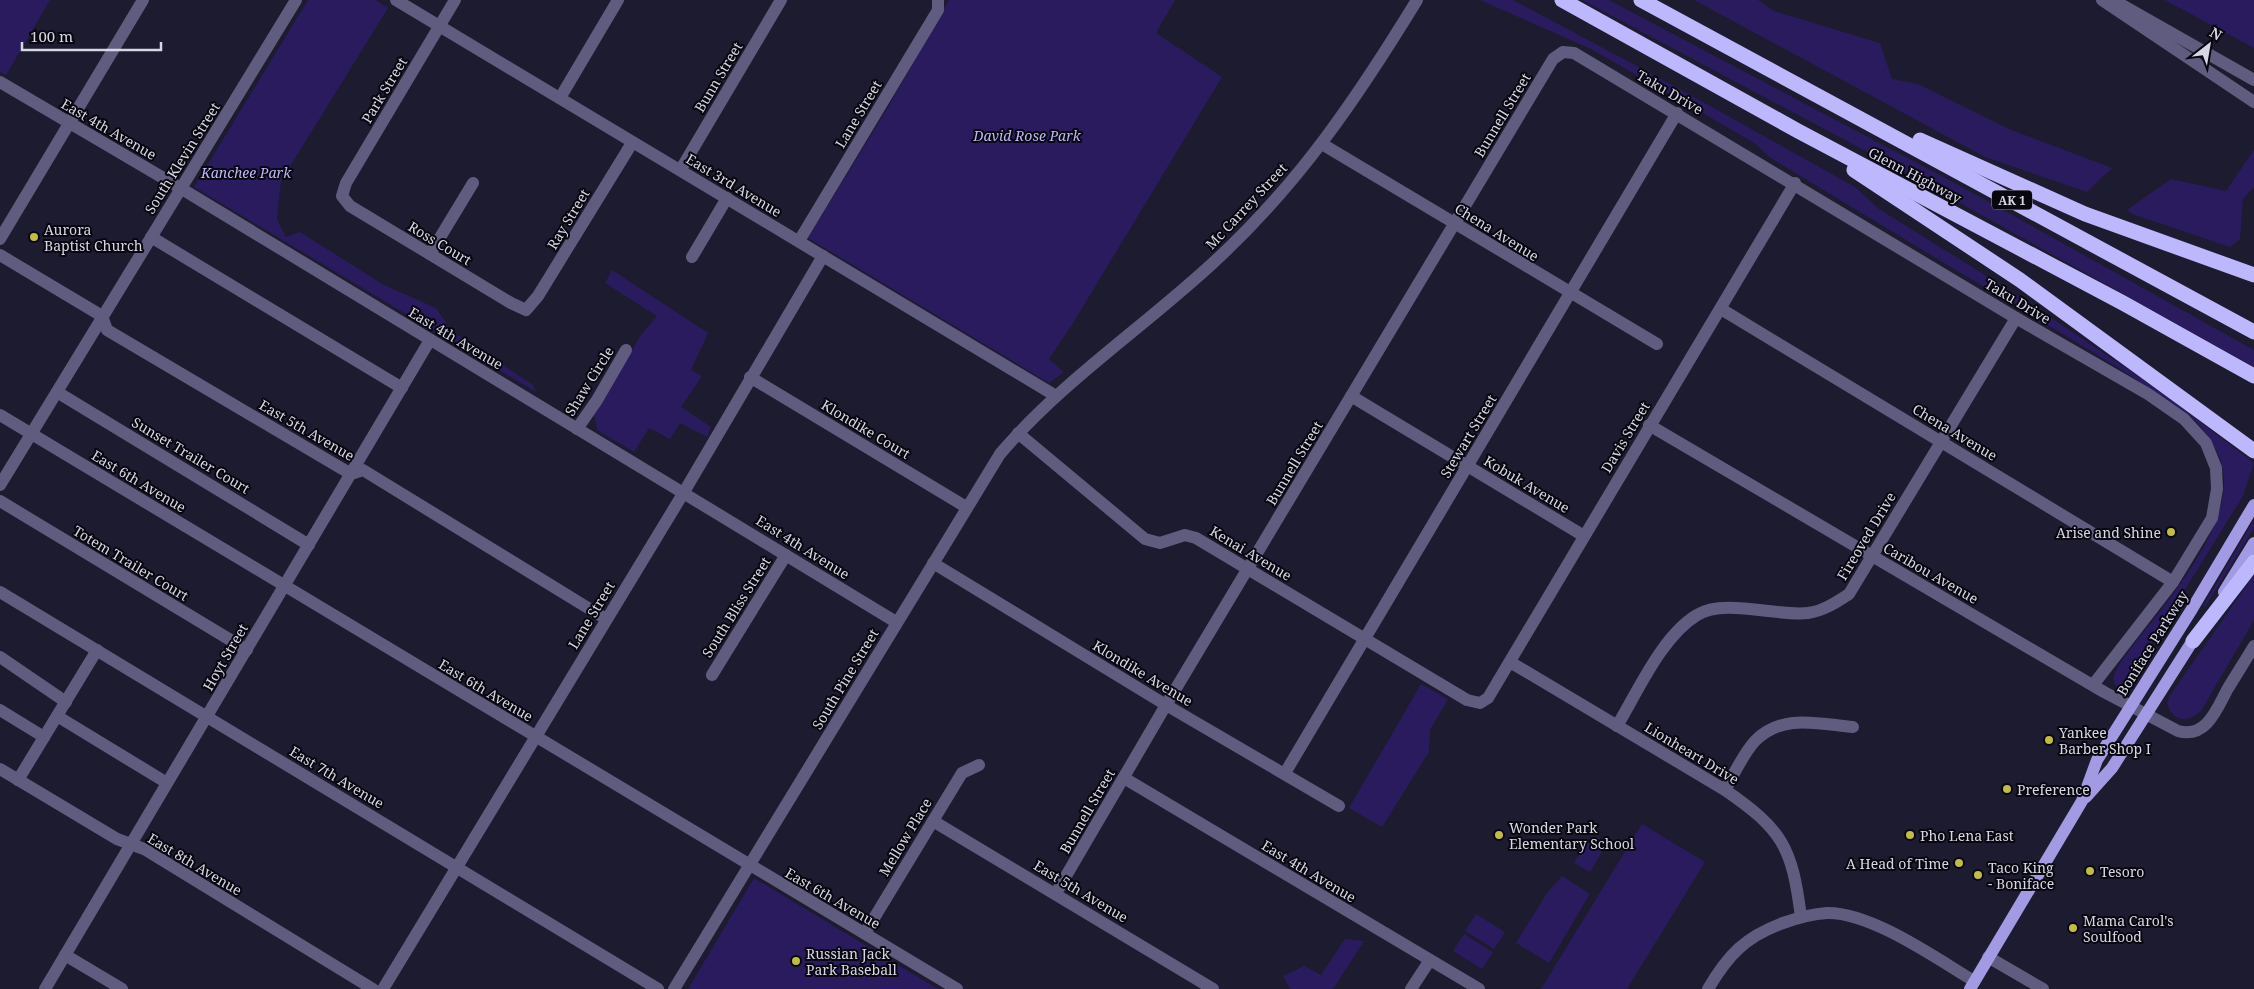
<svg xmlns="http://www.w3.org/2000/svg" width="2254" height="989" font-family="'Noto Serif',serif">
	<rect width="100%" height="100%" fill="#1d1b2f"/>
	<g fill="#2a1b5e">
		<polygon points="0,0 50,0 6,75 0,72"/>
		<polygon points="308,0 375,0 388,8 281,181 277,219 286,237 300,232 384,285 436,308 452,331 533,385 536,392 194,187"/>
		<polygon points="949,0 1175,0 1156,33 1222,77 1073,323 1049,359 1064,372 1049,383 808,238 887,109"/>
		<path d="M 1480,0 L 1513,0 L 1676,87 L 1855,187 L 1879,209 L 2020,297 L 2126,368 L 2169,398 L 2254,463 L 2243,496 L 2128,681 L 2116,687 L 2113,678 L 2118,666 C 2153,616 2225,543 2224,480 C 2223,457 2211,437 2195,421 C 2186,412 2174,405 2163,398 C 2126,371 2086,348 2046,324 C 1954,269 1861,213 1769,157 L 1756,144 L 1593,50 Z"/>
		<polygon points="1582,0 1609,0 1953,182 2254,350 2254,367 1890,164"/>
		<polygon points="1694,0 1758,0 1774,11 1880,43 1892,79 1918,84 2009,129 2112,168 2087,192 1985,157"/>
		<polygon points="2165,0 2254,0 2254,48"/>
		<polygon points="2254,150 2254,187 2243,199 2240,239 2230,247 2132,214 2127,210 2171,179 2226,191"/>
		<polygon points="612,270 708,333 691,370 702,376 681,407 711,427 707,437 680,423 670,439 649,428 634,452 597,430 594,414 641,335 657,316 605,283"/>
		<polygon points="2254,520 2254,528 2205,607 2203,606"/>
		<path d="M 2254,575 L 2254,620 L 2201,711 C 2188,723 2173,722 2167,704 L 2169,697 Z"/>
		<polygon points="1421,684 1448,699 1430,730 1429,752 1382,827 1349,808"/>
		<polygon points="1642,824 1705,862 1627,989 1541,989"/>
		<polygon points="1597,837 1607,843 1590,872 1574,863 1587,842 1592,845"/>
		<polygon points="1562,876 1590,894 1549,963 1516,943 1547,893"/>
		<polygon points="754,878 938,989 688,989"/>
		<polygon points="1476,914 1505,932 1494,949 1465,931"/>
		<polygon points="1464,934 1493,952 1482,969 1453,951"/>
		<polygon points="1345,939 1364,941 1333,989 1290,989 1283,976 1304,966 1321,975"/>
	</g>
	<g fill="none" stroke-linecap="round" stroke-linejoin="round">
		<g stroke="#5f5c7f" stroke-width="12">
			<polyline points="396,0 1056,396"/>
			<polyline points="455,0 346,183 342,196 350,206 511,303 526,310 538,296 632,143"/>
			<polyline points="2102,0 2254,102"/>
			<polyline points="2115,1 2254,80"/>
			<polyline points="0,82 182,189 896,622"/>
			<polyline points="560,98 618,0"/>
			<polyline points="1322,144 1657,344"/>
			<polyline points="681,169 781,0"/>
			<polyline points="151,237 402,388"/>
			<polyline points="0,239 143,0"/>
			<polyline points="799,241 938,10 938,0"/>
			<polyline points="430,254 473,183"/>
			<polyline points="0,255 102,316 107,330 351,474 363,470 606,619"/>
			<polyline points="692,257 727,198"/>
			<polyline points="1721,309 2173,582"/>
			<polyline points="750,377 966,507"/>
			<polyline points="57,392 309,545"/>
			<polyline points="1351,396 1584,536"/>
			<polyline points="0,415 957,989"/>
			<path d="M 1649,425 L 2104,692 L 2178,731 C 2206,739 2217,709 2227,690 C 2236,675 2245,661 2254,646"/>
			<polyline points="577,429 597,400 626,350"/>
			<polyline points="1018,433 1145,539 1160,543 1185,535 1196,538 1467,700 1480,703 1488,698 1795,183"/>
			<polyline points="0,485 296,0"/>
			<polyline points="0,501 247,650"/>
			<polyline points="933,563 1166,705 1339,806"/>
			<polyline points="0,592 658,989"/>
			<polyline points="0,657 66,702"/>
			<path d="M 1510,662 L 1725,790 C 1783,830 1792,847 1801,917"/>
			<polyline points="712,675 786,555"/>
			<polyline points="0,710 44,737"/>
			<polyline points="57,716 167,783"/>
			<path d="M 1617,726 C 1638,691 1662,636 1697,615 C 1724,598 1778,617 1808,613 C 1823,611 1837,602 1849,594 L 2016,318"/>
			<polyline points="0,769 117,839 144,849 373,989"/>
			<polyline points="1285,773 1677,113"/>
			<polyline points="1124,778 1479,989"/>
			<polyline points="18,780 97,650"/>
			<path d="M 1725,790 C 1734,774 1743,754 1755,741 C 1782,713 1819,724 1853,727"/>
			<polyline points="933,821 1213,989"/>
			<polyline points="1056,893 1166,705 1553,59 1563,52 1574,53 2016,318 2148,394 2184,419 2206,443 2216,468 2217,489 2212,518 2173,582 2093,685"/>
			<polyline points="865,933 962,773 979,765"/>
			<polyline points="65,955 122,989"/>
			<polyline points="1988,957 2043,989"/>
			<polyline points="45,989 430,340"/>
			<polyline points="383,989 684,492 823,256"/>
			<path d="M 674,989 L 1000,454 C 1062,381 1144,327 1214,262 C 1299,184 1357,98 1417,0"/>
			<polyline points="1411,989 1430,960"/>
			<path d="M 1708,989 C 1728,955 1745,937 1783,923 C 1797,918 1812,914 1827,913 C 1871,912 1937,959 1974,981"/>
		</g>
		<g stroke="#a29be4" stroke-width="12">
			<polyline points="2224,592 2254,543"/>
			<polyline points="2086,797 2112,768 2197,634"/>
			<polyline points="1970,989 2082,801 2097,760 2192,609 2254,505"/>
		</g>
		<g stroke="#bdb7fd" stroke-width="15">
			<polyline points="1562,0 1798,131 2123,303 2254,376"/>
			<polyline points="1641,0 2254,332"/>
			<polyline points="1920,140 2085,214 2254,275"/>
			<polyline points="1854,170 2020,280 2254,451"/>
			<polyline points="2193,641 2254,562"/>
		</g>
	</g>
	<g fill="#c1bd40" stroke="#08070f" stroke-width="2">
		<circle cx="34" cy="237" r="5"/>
		<circle cx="2171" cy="532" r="5"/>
		<circle cx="2049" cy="740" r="5"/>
		<circle cx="2007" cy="789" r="5"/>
		<circle cx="1499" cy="835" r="5"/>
		<circle cx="1910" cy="835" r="5"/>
		<circle cx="1959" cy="863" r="5"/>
		<circle cx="2090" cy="871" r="5"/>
		<circle cx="1978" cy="875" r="5"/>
		<circle cx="2073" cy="928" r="5"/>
		<circle cx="796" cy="961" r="5"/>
	</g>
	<g text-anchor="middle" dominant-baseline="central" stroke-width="4" stroke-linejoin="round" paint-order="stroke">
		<rect fill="#08070f" stroke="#9998a5" stroke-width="1" x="1992" y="190.5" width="40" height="19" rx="4"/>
		<g font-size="12" font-weight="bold" fill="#d7d6e5">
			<text x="2012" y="200">AK 1</text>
		</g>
		<g font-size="14" fill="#d7d6e5" stroke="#08070f">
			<text transform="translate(718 77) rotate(-59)">Bunn Street</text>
			<text transform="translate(384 90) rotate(-59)">Park Street</text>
			<text transform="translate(1670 92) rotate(30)">Taku Drive</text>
			<text transform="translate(858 114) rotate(-59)">Lane Street</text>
			<text transform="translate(1502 115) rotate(-59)">Bunnell Street</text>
			<text transform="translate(109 129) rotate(30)">East 4th Avenue</text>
			<text transform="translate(182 158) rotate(-58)">South Klevin Street</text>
			<text transform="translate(1915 175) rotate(28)">Glenn Highway</text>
			<text transform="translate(734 185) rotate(31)">East 3rd Avenue</text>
			<text transform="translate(1246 206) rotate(-47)">Mc Carrey Street</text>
			<text transform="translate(568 219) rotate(-59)">Ray Street</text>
			<text transform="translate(1497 232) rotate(32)">Chena Avenue</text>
			<text transform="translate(440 243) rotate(31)">Ross Court</text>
			<text transform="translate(2018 301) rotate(31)">Taku Drive</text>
			<text transform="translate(456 338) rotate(31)">East 4th Avenue</text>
			<text transform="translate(589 381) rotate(-58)">Shaw Circle</text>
			<text transform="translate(866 429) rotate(31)">Klondike Court</text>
			<text transform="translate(307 430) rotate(30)">East 5th Avenue</text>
			<text transform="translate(1955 432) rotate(31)">Chena Avenue</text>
			<text transform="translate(1468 436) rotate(-59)">Stewart Street</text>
			<text transform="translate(1625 437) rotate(-59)">Davis Street</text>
			<text transform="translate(191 455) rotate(31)">Sunset Trailer Court</text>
			<text transform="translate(1294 463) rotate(-59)">Bunnell Street</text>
			<text transform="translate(139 481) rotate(31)">East 6th Avenue</text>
			<text transform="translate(1527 484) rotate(31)">Kobuk Avenue</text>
			<text transform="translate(1866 536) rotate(-59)">Fireoved Drive</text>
			<text transform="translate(803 547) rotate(32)">East 4th Avenue</text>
			<text transform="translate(1251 553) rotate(31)">Kenai Avenue</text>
			<text transform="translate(131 563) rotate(31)">Totem Trailer Court</text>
			<text transform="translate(1931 573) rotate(30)">Caribou Avenue</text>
			<text transform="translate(736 607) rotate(-58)">South Bliss Street</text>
			<text transform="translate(591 615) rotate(-59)">Lane Street</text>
			<text transform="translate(2152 643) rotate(-58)">Boniface Parkway</text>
			<text transform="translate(225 657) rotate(-60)">Hoyt Street</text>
			<text transform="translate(1143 673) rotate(31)">Klondike Avenue</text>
			<text transform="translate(845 679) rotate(-59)">South Pine Street</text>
			<text transform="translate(486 690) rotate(31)">East 6th Avenue</text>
			<text transform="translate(1692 753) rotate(31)">Lionheart Drive</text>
			<text transform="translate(337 777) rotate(31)">East 7th Avenue</text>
			<text transform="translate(1087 811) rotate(-60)">Bunnell Street</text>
			<text transform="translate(905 837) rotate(-59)">Mellow Place</text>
			<text transform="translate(195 864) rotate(31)">East 8th Avenue</text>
			<text transform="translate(1309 871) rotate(31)">East 4th Avenue</text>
			<text transform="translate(1081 891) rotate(31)">East 5th Avenue</text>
			<text transform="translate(833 898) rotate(30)">East 6th Avenue</text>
		</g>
		<g font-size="14" font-style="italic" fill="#bcb7f9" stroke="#08070f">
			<text x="1027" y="135">David Rose Park</text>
			<text x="246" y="172">Kanchee Park</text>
		</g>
		<g font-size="14" fill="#d7d6e5" stroke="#08070f" text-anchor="start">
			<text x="44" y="229">Aurora<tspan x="44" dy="16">Baptist Church</tspan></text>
			<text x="2161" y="532" text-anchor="end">Arise and Shine</text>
			<text x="2059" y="732">Yankee<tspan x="2059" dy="16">Barber Shop I</tspan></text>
			<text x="2017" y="789">Preference</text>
			<text x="1509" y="827">Wonder Park<tspan x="1509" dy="16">Elementary School</tspan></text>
			<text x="1920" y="835">Pho Lena East</text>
			<text x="1949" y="863" text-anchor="end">A Head of Time</text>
			<text x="1988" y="867">Taco King<tspan x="1988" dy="16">- Boniface</tspan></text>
			<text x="2100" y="871">Tesoro</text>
			<text x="2083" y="920">Mama Carol's<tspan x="2083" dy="16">Soulfood</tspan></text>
			<text x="806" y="953">Russian Jack<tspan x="806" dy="16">Park Baseball</tspan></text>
		</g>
	</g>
	<g transform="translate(2209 45) rotate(31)" stroke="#08070f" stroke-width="4" paint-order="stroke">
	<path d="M0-4L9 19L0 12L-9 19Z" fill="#d7d6e5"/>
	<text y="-8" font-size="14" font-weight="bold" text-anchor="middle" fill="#d7d6e5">N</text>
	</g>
	<path d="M22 42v8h139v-8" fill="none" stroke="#d7d6e5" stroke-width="2.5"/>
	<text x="30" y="42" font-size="15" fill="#d7d6e5" stroke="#08070f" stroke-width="4" paint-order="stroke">100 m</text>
</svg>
